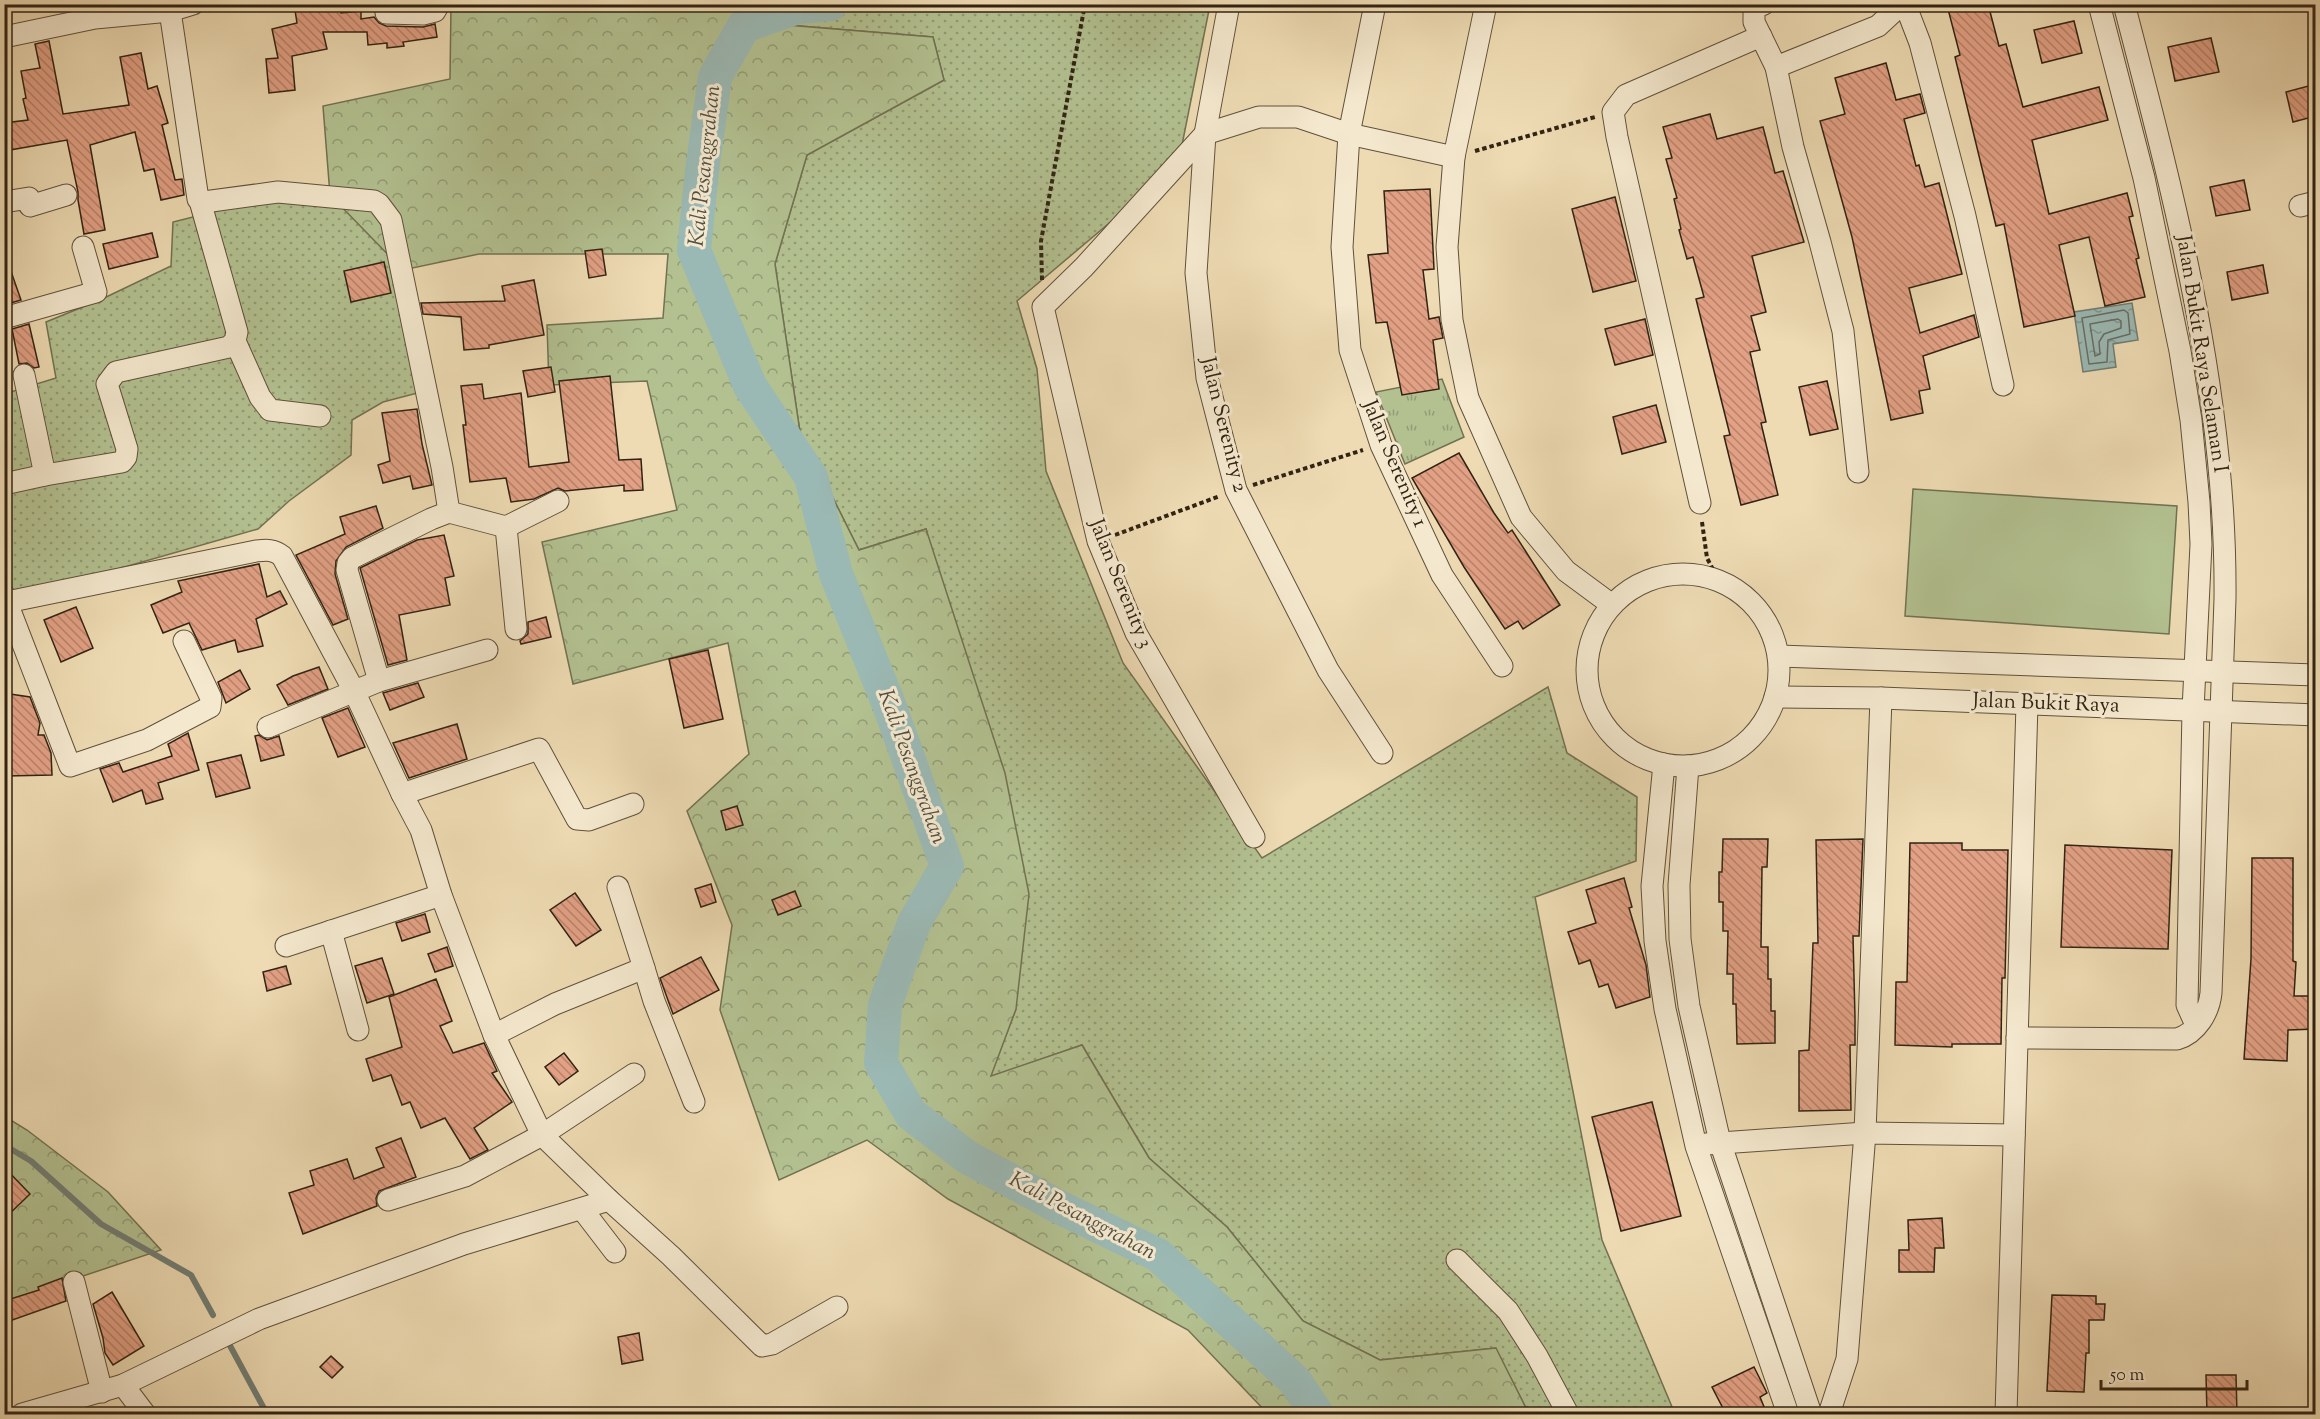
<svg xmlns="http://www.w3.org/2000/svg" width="2320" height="1419" font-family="'Sorts Mill Goudy',serif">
	<defs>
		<pattern id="grass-dots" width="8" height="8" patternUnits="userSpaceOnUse" patternTransform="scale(1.5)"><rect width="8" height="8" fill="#b3c191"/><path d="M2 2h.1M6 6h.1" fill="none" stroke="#929c75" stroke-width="1.8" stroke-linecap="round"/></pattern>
		<pattern id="forest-crowns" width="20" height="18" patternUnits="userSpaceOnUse" patternTransform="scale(1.5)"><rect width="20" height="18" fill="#b3c191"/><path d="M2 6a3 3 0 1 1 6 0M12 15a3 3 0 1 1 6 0" fill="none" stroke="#929c75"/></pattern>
		<pattern id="park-tufts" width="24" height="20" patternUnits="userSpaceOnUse" patternTransform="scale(1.5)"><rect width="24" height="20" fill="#b3c191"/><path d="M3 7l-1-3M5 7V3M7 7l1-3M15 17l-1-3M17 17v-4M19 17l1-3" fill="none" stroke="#929c75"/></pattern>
		<pattern id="water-ripples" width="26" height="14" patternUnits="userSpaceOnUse" patternTransform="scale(1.5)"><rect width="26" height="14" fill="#9bb9b4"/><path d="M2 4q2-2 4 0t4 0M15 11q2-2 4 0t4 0" fill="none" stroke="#7f9691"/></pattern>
		<pattern id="building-back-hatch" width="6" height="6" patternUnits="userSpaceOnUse" patternTransform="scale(1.5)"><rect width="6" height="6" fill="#e2a084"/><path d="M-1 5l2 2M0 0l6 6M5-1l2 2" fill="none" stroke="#b8826b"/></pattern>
	</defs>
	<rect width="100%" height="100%" fill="#eedbb3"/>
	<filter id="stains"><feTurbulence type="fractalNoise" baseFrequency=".00333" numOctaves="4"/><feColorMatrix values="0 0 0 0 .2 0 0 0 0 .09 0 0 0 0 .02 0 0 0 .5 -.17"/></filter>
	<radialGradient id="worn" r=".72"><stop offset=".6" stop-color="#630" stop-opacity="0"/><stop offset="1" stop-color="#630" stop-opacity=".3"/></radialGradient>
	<g fill="url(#grass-dots)" stroke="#727252" stroke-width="1.5">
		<polygon points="791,5 1210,5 1178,165 1017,301 1037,369 1046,471 1123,663 1262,858 1548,687 1567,753 1637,797 1636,861 1535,897 1602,1240 1675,1414 1529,1414 1495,1348 1380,1360 1303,1321 1227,1227 1149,1158 1082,1045 990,1077 1016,1009 926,529 859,550 800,432 775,264 807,155 944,80 933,37 787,25"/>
		<polygon points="276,196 375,202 429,390 383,402 352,420 351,455 289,501 258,529 121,568 6,594 4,394 56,378 46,322 102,299 171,266 173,222"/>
	</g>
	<g fill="url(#forest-crowns)" stroke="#727252" stroke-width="1.5">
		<polygon points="451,5 791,5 787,25 933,37 944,80 807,155 775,264 800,432 859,550 926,529 1005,773 1029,894 1016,1009 991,1076 1082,1045 1149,1158 1227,1227 1303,1321 1380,1360 1496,1348 1529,1414 1268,1414 1188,1330 948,1199 867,1140 779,1180 720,1010 732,925 687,811 749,754 728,643 573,684 542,542 677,510 647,381 549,385 547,325 663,318 668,254 479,254 403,270 330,195 323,106 450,79"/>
		<polygon points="4,1116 27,1130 108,1192 161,1250 5,1302"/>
	</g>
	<polygon fill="url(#park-tufts)" stroke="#727252" stroke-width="1.5" points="1442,379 1464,437 1405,464 1376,392"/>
	<polygon fill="#b3c191" stroke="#727252" stroke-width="1.5" points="1913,489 2177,506 2169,634 1905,616"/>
	<polygon fill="url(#water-ripples)" stroke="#717d74" stroke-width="1.5" points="2132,303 2138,340 2113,344 2116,367 2083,372 2074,312"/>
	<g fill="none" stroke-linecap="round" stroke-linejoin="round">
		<g stroke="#666e64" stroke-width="1.5">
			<polygon points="2124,310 2128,313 2130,334 2108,340 2107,362 2089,364 2082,318"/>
			<polygon points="2118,319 2121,321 2121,328 2104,334 2099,342 2100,354 2095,356 2090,324"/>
		</g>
		<g stroke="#717d74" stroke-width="6">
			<polyline points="4,1145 31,1161 101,1224 191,1275 213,1315"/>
			<polyline points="228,1342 267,1414"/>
		</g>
		<polyline stroke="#9bb9b4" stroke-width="34" points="831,4 798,7 744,26 715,77 702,171 694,250 750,386 811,477 836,574 888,702 947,866 914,923 885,1005 881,1063 911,1114 967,1157 1059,1207 1158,1255 1295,1381 1317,1414"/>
	</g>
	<g fill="url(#building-back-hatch)" stroke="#312313" stroke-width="1.5">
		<polygon points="294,4 341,7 341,13 361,11 361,19 374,17 379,23 386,26 423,27 435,24 437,37 403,42 404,46 387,48 387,43 368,45 367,32 323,32 327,49 292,56 295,90 269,93 266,59 278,58 272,29 297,23"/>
		<polygon points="1964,4 1988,4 1999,46 2006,44 2023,107 2099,87 2108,120 2032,140 2049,214 2127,193 2133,216 2129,217 2139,258 2136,259 2145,297 2105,306 2089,237 2059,245 2075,316 2024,327 2004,224 1996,226 1955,57 1960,55 1948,9"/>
		<polygon points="2074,21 2082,53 2042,63 2034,30"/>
		<polygon points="2211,38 2219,72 2175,81 2168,47"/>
		<polygon points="49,41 63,114 129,105 120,57 141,53 148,89 157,86 168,123 162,125 175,180 182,179 184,195 161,200 154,169 144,171 135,132 90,145 105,230 84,234 78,200 78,192 67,140 4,151 4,123 28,120 23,99 26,98 21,71 40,68 35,44"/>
		<polygon points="1886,63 1896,100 1920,94 1925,113 1904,119 1916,166 1919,165 1925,187 1939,183 1962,274 1909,288 1920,333 1974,315 1979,337 1923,356 1930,389 1919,391 1923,413 1891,420 1852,237 1820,121 1845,114 1835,78"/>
		<polygon points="2316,84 2316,116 2293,122 2286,92"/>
		<polygon points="1710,114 1717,139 1763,127 1775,173 1783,171 1804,242 1752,256 1766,312 1751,316 1760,350 1750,352 1766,422 1761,423 1778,495 1741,505 1724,436 1730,435 1696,299 1704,297 1693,257 1687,259 1679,230 1681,229 1674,199 1677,198 1666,159 1672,158 1663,127"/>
		<polygon points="2244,180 2250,210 2216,216 2210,187"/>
		<polygon points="1430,189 1434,269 1423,270 1429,319 1439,317 1443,338 1433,340 1439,389 1402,395 1387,322 1376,323 1368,255 1388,253 1384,191"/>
		<polygon points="1615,197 1636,281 1593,292 1572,209"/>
		<polygon points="152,233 158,257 109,269 103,244"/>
		<polygon points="602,249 606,275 589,278 585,251"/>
		<polygon points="4,260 7,260 21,300 4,305"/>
		<polygon points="384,262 391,293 351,302 344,271"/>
		<polygon points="2263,265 2268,293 2232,300 2227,272"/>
		<polygon points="534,280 544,335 489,345 489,348 464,350 461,317 423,314 421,303 505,301 502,286"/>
		<polygon points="1645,319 1653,355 1615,365 1605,329"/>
		<polygon points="29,324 39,367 34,368 27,363 19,364 12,329"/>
		<polygon points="551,367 555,392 528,397 523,371"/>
		<polygon points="610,376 619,460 641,459 643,490 624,491 624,485 565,491 558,488 534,499 511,502 506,478 470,482 463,425 466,425 461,386 482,384 484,399 521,393 529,467 569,462 559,381"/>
		<polygon points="1827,381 1838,429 1810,435 1799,387"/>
		<polygon points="1656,405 1666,442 1622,454 1613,417"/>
		<polygon points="417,409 422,444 432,485 413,489 410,476 383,483 378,465 390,461 382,413"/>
		<polygon points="1459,453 1494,513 1508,533 1512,530 1560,605 1523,629 1518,621 1505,629 1464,567 1412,478"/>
		<polygon points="376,506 383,528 346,547 336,561 335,574 348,619 333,625 296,555 345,534 340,517"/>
		<polygon points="444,535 454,576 445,578 450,605 399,615 407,660 388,665 360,568 417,540"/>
		<polygon points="259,564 267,597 280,591 287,604 256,619 263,646 238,652 235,640 202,650 189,623 163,633 151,605 182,592 178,581"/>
		<polygon points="76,607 93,648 61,662 44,620"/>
		<polygon points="546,617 551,637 521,644 520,641 528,634 528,622"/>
		<polygon points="708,650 723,719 684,728 669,659"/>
		<polygon points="319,667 328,689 288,705 277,685 293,676"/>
		<polygon points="240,670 250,689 226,703 218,682"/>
		<polygon points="418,683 424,697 390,710 383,693"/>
		<polygon points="10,694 30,697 40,723 38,735 44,735 51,753 52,775 6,776 4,730"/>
		<polygon points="348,708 365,747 338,757 322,718"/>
		<polygon points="457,724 467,759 409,778 393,743"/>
		<polygon points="188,733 199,770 158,783 163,799 146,804 142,790 113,802 100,769 119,763 123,772 172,756 168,744"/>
		<polygon points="259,735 267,740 279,736 284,755 261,761 255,736"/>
		<polygon points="241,755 250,788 216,797 207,763"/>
		<polygon points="737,806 743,825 726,830 721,811"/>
		<polygon points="1723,839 1768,839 1767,867 1762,867 1761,947 1768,947 1768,979 1771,979 1771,1011 1775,1011 1775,1043 1737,1044 1736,1004 1733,1004 1733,974 1727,974 1728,931 1723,931 1723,902 1719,902 1719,872 1722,872"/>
		<polygon points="1863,839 1859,936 1853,936 1855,1018 1855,1045 1850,1045 1851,1110 1799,1111 1799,1051 1809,1050 1813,943 1818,943 1816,840"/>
		<polygon points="1910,843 1962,843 1962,850 2008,850 2005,978 2002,978 2001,1044 1952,1044 1952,1047 1895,1045 1896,982 1907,982"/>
		<polygon points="2065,845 2172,850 2168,949 2061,947"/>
		<polygon points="2252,858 2293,858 2293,961 2296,962 2294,996 2316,996 2316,1029 2288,1030 2287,1061 2244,1059 2251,959"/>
		<polygon points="1624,878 1632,907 1629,908 1646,965 1650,997 1616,1008 1608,984 1599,987 1590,960 1579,964 1568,932 1596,923 1586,890"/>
		<polygon points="711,884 716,902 701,907 695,889"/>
		<polygon points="795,891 801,906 778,915 772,900"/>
		<polygon points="575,893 601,930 576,946 550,910"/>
		<polygon points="425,914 430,932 402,941 396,923"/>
		<polygon points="447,947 453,966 435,972 428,954"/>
		<polygon points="701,957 719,990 673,1014 660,978"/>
		<polygon points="382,958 394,994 367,1003 355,966"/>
		<polygon points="286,966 291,984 267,991 263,972"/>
		<polygon points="436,979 452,1021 440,1026 453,1053 484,1043 497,1071 492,1073 512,1102 474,1128 488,1150 470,1159 445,1118 421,1128 410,1102 402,1105 391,1075 373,1081 366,1059 402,1047 389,997"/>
		<polygon points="564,1053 578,1071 559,1085 545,1067"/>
		<polygon points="1652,1102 1681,1216 1621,1231 1592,1117"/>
		<polygon points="401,1138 416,1177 379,1191 376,1198 377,1206 303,1234 289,1193 314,1185 310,1171 347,1159 354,1179 384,1167 376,1148"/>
		<polygon points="4,1167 30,1194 4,1219"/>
		<polygon points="1942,1218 1944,1248 1935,1248 1934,1272 1899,1272 1899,1250 1909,1250 1908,1220"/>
		<polygon points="62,1278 66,1301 4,1323 4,1301 39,1290 38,1287"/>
		<polygon points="112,1292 144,1346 113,1365 105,1353 103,1338 93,1304"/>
		<polygon points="2052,1295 2096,1296 2096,1304 2105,1304 2104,1320 2089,1320 2089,1353 2086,1353 2084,1392 2047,1391"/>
		<polygon points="639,1333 643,1360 622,1364 618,1337"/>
		<polygon points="331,1356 343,1367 332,1378 320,1367"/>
		<polygon points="1754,1367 1767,1393 1760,1397 1767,1414 1726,1414 1712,1387"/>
		<polygon points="2206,1375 2236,1375 2237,1414 2207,1414"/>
	</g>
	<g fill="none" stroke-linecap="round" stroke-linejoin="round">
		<g stroke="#60513b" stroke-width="23">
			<g id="street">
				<polyline points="1229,4 1205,134 1196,273 1207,378 1236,490 1328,670 1382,753"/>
				<polyline points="1375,4 1349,134 1342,247 1350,350 1381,445 1442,575 1502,666"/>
				<polyline points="1486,4 1454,157 1447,247 1452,320 1468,398 1521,517 1566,571 1612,605"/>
				<polyline points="1764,4 1754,8 1754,22 1776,67 1878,26 1892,13 1895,4"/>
				<polyline points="1905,4 1920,43 1965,216 2003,385"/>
				<polyline points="2099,4 2144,178 2180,351 2191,420 2199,502 2201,544 2193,710 2187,1005 2196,1025"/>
				<polyline points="170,11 198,199 204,202 278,192 374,201 379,204 391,220 442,467 449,512"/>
				<polyline points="386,13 423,14 435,11 439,4"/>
				<polyline points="4,37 95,18 170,11 193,4"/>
				<polyline points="1776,67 1793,147 1820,242 1843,331 1858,472"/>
				<polyline points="4,202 29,198 30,206 66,195"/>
				<polyline points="2300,206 2316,202"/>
				<polyline points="4,318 96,292 83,247"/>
				<polyline points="235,341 260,397 270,410 320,416"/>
				<polyline points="24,375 45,475"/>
				<polyline points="4,484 45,475 122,462 126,457 127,449 107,384 116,372 229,347 235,341 237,332 200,201"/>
				<polyline points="1700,503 1617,137 1613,112 1626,95 1761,36"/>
				<polyline points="506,527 516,629"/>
				<circle cx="1683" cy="670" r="96"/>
				<polyline points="4,595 70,766 147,740 210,707 211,698 184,641"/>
				<path d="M 7,602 L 256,551 C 266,550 274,549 282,556 L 354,691 L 402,794 L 421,830 L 441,895 L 494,1035 L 542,1135 L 609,1200 L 671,1256 L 762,1346 L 772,1344 L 837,1307"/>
				<polyline points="1779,656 2316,675"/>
				<polyline points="379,681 347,570 348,563 352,558 431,519 449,512 506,527 558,501"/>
				<polyline points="1775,697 1881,698 2316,715"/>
				<polyline points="268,727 379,681 487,650"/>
				<polyline points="1664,764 1652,886 1655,941 1665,1009 1696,1146 1788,1414"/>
				<polyline points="1688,766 1679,885 1680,939 1689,1006 1720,1142 1811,1414"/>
				<polyline points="402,794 539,749 577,819 589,820 633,804"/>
				<polyline points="1254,837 1136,633 1098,541 1043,307 1084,267 1205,134 1259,117 1298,117 1349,134 1454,157"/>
				<polyline points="331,931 358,1030"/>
				<polyline points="286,946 441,895"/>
				<polyline points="644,968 654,1001 694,1102"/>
				<polyline points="494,1035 555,1004 644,968 618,887"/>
				<path d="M 2017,1038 L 2177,1039 C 2197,1033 2209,1012 2211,993 L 2225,599 C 2227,396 2175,200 2124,4"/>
				<polyline points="1706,1144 1865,1133 2014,1135"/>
				<polyline points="388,1200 465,1176 542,1135 634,1074"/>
				<polyline points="582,1209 615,1252"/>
				<polyline points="1457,1260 1508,1311 1537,1356 1568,1414"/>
				<polyline points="74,1282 102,1392"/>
				<polyline points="123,1385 145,1414"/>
				<polyline points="22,1414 123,1385 259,1319 464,1244 609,1200"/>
				<polyline points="1829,1414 1847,1359 1865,1133 1881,698"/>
				<polyline points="2006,1414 2027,704"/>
			</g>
		</g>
		<g stroke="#312313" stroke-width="4" stroke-dasharray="4.5 3" stroke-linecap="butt">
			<polyline points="1475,151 1595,117"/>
			<polyline points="1042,280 1041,241 1085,4"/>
			<polyline points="1253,485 1363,450"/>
			<polyline points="1702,522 1707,558 1719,581"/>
			<polyline points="1115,535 1220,496"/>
		</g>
		<use href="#street" stroke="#f4e8ce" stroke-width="21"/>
	</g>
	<g text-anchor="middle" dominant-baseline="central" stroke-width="6" stroke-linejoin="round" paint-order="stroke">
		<g font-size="21" fill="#312313" stroke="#f4e8ce">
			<text transform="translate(2201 354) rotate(81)">Jalan Bukit Raya Selaman I</text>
			<text transform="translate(1223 425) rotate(76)">Jalan Serenity 2</text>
			<text transform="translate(1394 464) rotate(67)">Jalan Serenity 1</text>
			<text transform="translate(1120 584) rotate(68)">Jalan Serenity 3</text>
			<text transform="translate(2046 704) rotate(2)">Jalan Bukit Raya</text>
		</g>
		<g font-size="22" font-style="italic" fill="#515043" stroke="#f4e8ce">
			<text transform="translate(706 166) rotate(-84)">Kali Pesanggrahan</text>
			<text transform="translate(911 767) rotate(70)">Kali Pesanggrahan</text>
			<text transform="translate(1082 1217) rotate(28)">Kali Pesanggrahan</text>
		</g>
	</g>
	<rect width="2320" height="1419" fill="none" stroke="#eedbb3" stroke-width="24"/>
	<rect x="6" y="6" width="2308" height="1407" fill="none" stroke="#312313" stroke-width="3"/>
	<rect x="12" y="12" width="2296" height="1395" fill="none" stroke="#312313" stroke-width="1.5"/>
	<path d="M2101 1380v9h146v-9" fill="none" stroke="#312313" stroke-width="3"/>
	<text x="2110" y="1380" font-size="18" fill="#312313" stroke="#f4e8ce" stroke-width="4.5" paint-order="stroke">50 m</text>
	<rect width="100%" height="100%" filter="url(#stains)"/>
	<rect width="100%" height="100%" fill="url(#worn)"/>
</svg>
